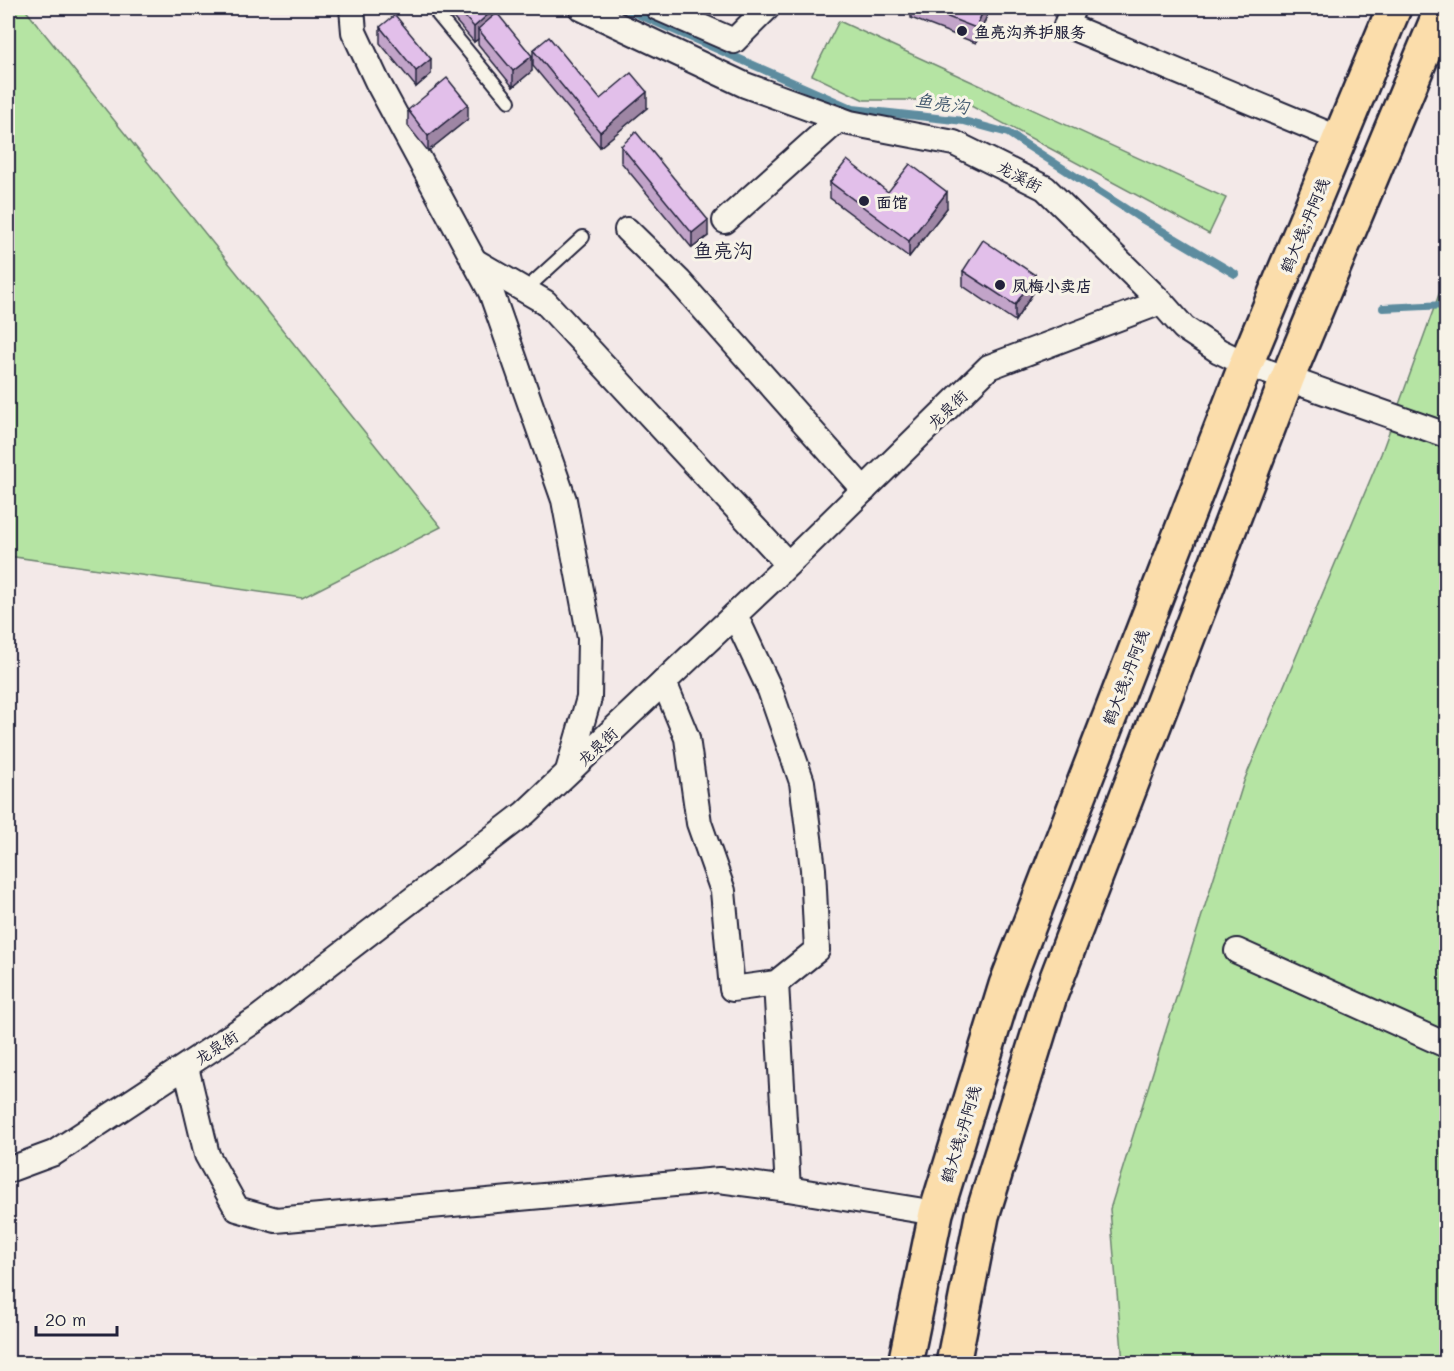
<svg xmlns="http://www.w3.org/2000/svg" width="1454" height="1371" font-family="Mali,'LXGW WenKai TC',sans-serif">
	<rect width="100%" height="100%" fill="#f3e9e8"/>
	<filter id="ink" filterUnits="userSpaceOnUse"><feTurbulence type="fractalNoise" baseFrequency=".0167" numOctaves="2"/><feDisplacementMap in="SourceGraphic" scale="12" xChannelSelector="R" yChannelSelector="G"/><feConvolveMatrix kernelMatrix="1 2 1 2 8 2 1 2 1" color-interpolation-filters="sRGB"/></filter>
	<g filter="url(#ink)">
		<g fill="#b5e4a3" stroke="#6c836f" stroke-width="1.5">
			<polygon points="8,8 24,8 441,527 302,598 8,556"/>
			<polygon points="839,21 1226,198 1209,234 960,100 864,100 812,75"/>
			<polygon points="1446,275 1446,1363 1123,1363 1110,1209 1244,781 1381,454"/>
		</g>
		<g fill="none" stroke-linecap="round" stroke-linejoin="round">
			<g stroke="#5d8c9f" stroke-width="8">
				<polyline points="624,8 853,109 964,121 1008,133 1137,216 1235,274"/>
				<polyline points="1383,308 1446,305"/>
			</g>
			<g stroke="#22223b" stroke-width="16">
				<g id="service">
					<polyline points="446,8 438,15 509,101"/>
					<polyline points="525,290 583,237"/>
				</g>
			</g>
			<g stroke="#22223b" stroke-width="28">
				<g id="minor">
					<polyline points="352,8 354,32 377,81 491,292 564,500 590,638 589,698 568,771"/>
					<polyline points="581,8 745,85 850,123 954,143 1045,188 1161,302 1184,328 1219,351 1246,364 1446,435"/>
					<polyline points="658,8 734,41 767,8"/>
					<polyline points="1073,8 1066,25 1340,139"/>
					<polyline points="725,221 839,119"/>
					<polyline points="627,230 679,281 864,490"/>
					<polyline points="473,260 545,302 788,564"/>
					<polyline points="664,682 687,738 699,823 723,891 732,989 776,983 817,950 813,869 802,782 770,690 735,615"/>
					<polyline points="1237,951 1446,1045"/>
					<polyline points="776,983 788,1189"/>
					<polyline points="186,1067 207,1155 237,1209 276,1220 719,1180 788,1189 936,1213"/>
					<polyline points="8,1170 54,1153 257,1019 525,813 776,576 989,367 1161,302"/>
				</g>
			</g>
			<g stroke="#22223b" stroke-width="38">
				<g id="trunk">
					<polyline points="905,1364 936,1213 1006,985 1246,364 1394,8"/>
					<polyline points="953,1364 982,1216 1050,996 1287,379 1442,8"/>
				</g>
			</g>
			<use href="#service" stroke="#f7f3e8" stroke-width="12"/>
			<use href="#minor" stroke="#f7f3e8" stroke-width="24"/>
			<use href="#trunk" stroke="#fbddab" stroke-width="33"/>
		</g>
		<g fill="#c2a4c9" stroke="#22223b" stroke-width="1.5">
			<polygon points="448,8 489,8 492,17 532,71 513,87 478,44 478,39 474,42 448,12"/>
			<polygon points="911,8 990,8 976,43 911,18"/>
			<polygon points="380,27 431,74 416,87 380,43"/>
			<polygon points="533,50 600,99 647,108 600,147 533,66"/>
			<polygon points="408,110 468,119 428,151 408,126"/>
			<polygon points="621,146 708,236 692,248 621,162"/>
			<polygon points="830,182 888,192 947,208 909,257 830,198"/>
			<polygon points="963,271 1035,290 1015,321 963,286"/>
		</g>
		<g fill="#9e86a4" stroke="#22223b" stroke-width="1.5">
			<polygon points="984,8 990,8 976,43 976,28"/>
			<polygon points="492,11 492,26 478,29 478,39 474,42 474,27"/>
			<polygon points="532,56 532,71 513,87 513,71"/>
			<polygon points="431,59 431,74 416,87 416,71"/>
			<polygon points="647,92 647,108 600,147 600,132"/>
			<polygon points="468,104 468,119 428,151 428,136"/>
			<polygon points="947,192 947,208 909,257 909,241"/>
			<polygon points="708,220 708,236 692,248 692,233"/>
			<polygon points="1035,275 1035,290 1015,321 1015,305"/>
		</g>
		<g fill="#e2bfea" stroke="#22223b" stroke-width="1.5">
			<polygon points="457,8 489,8 492,11 474,27"/>
			<polygon points="925,8 984,8 976,28"/>
			<polygon points="497,13 532,56 513,71 478,29"/>
			<polygon points="395,15 431,59 416,71 380,27"/>
			<polygon points="549,37 600,99 631,73 647,92 600,132 533,50"/>
			<polygon points="447,78 468,104 428,136 408,110"/>
			<polygon points="636,132 708,220 692,233 621,146"/>
			<polygon points="847,160 888,192 910,164 947,192 909,241 830,182"/>
			<polygon points="983,240 1035,275 1015,305 963,271"/>
		</g>
	</g>
	<g fill="#22223b" stroke="#f7f3e8" stroke-width="2">
		<circle cx="962" cy="31" r="6"/>
		<circle cx="864" cy="201" r="6"/>
		<circle cx="1000" cy="285" r="6"/>
	</g>
	<g text-anchor="middle" dominant-baseline="central" stroke-width="6" stroke-linejoin="round" paint-order="stroke">
		<g font-size="16" font-weight="bold" fill="#22223b" stroke="#f7f3e8" text-anchor="start">
			<text x="974" y="31">鱼亮沟养护服务</text>
			<text x="876" y="201">面馆</text>
			<text x="1012" y="285">凤梅小卖店</text>
		</g>
		<g font-size="16" fill="#22223b" stroke="#f7f3e8">
			<text transform="translate(1020 176) rotate(28)">龙溪街</text>
			<text transform="translate(1304 225) rotate(-67)">鹤大线;丹阿线</text>
			<text transform="translate(947 409) rotate(-44)">龙泉街</text>
			<text transform="translate(1125 677) rotate(-69)">鹤大线;丹阿线</text>
			<text transform="translate(597 746) rotate(-43)">龙泉街</text>
			<text transform="translate(216 1047) rotate(-33)">龙泉街</text>
			<text transform="translate(960 1134) rotate(-73)">鹤大线;丹阿线</text>
		</g>
		<g font-size="18" font-style="italic" fill="#40576d" stroke="#f7f3e8">
			<text transform="translate(942 103) rotate(8)">鱼亮沟</text>
		</g>
		<g font-size="20" fill="#22223b" stroke="#f7f3e8">
			<text x="723" y="250">鱼亮沟</text>
		</g>
	</g>
	<rect width="1454" height="1371" fill="none" stroke="#f7f3e8" stroke-width="30"/>
	<rect x="15" y="15" width="1424" height="1341" fill="none" stroke="#22223b" stroke-width="2" filter="url(#ink)"/>
	<path d="M36 1326v9h81v-9" fill="none" stroke="#22223b" stroke-width="3"/>
	<text x="45" y="1326" font-size="18" fill="#22223b" stroke="#f7f3e8" stroke-width="4.5" paint-order="stroke">20 m</text>
</svg>
